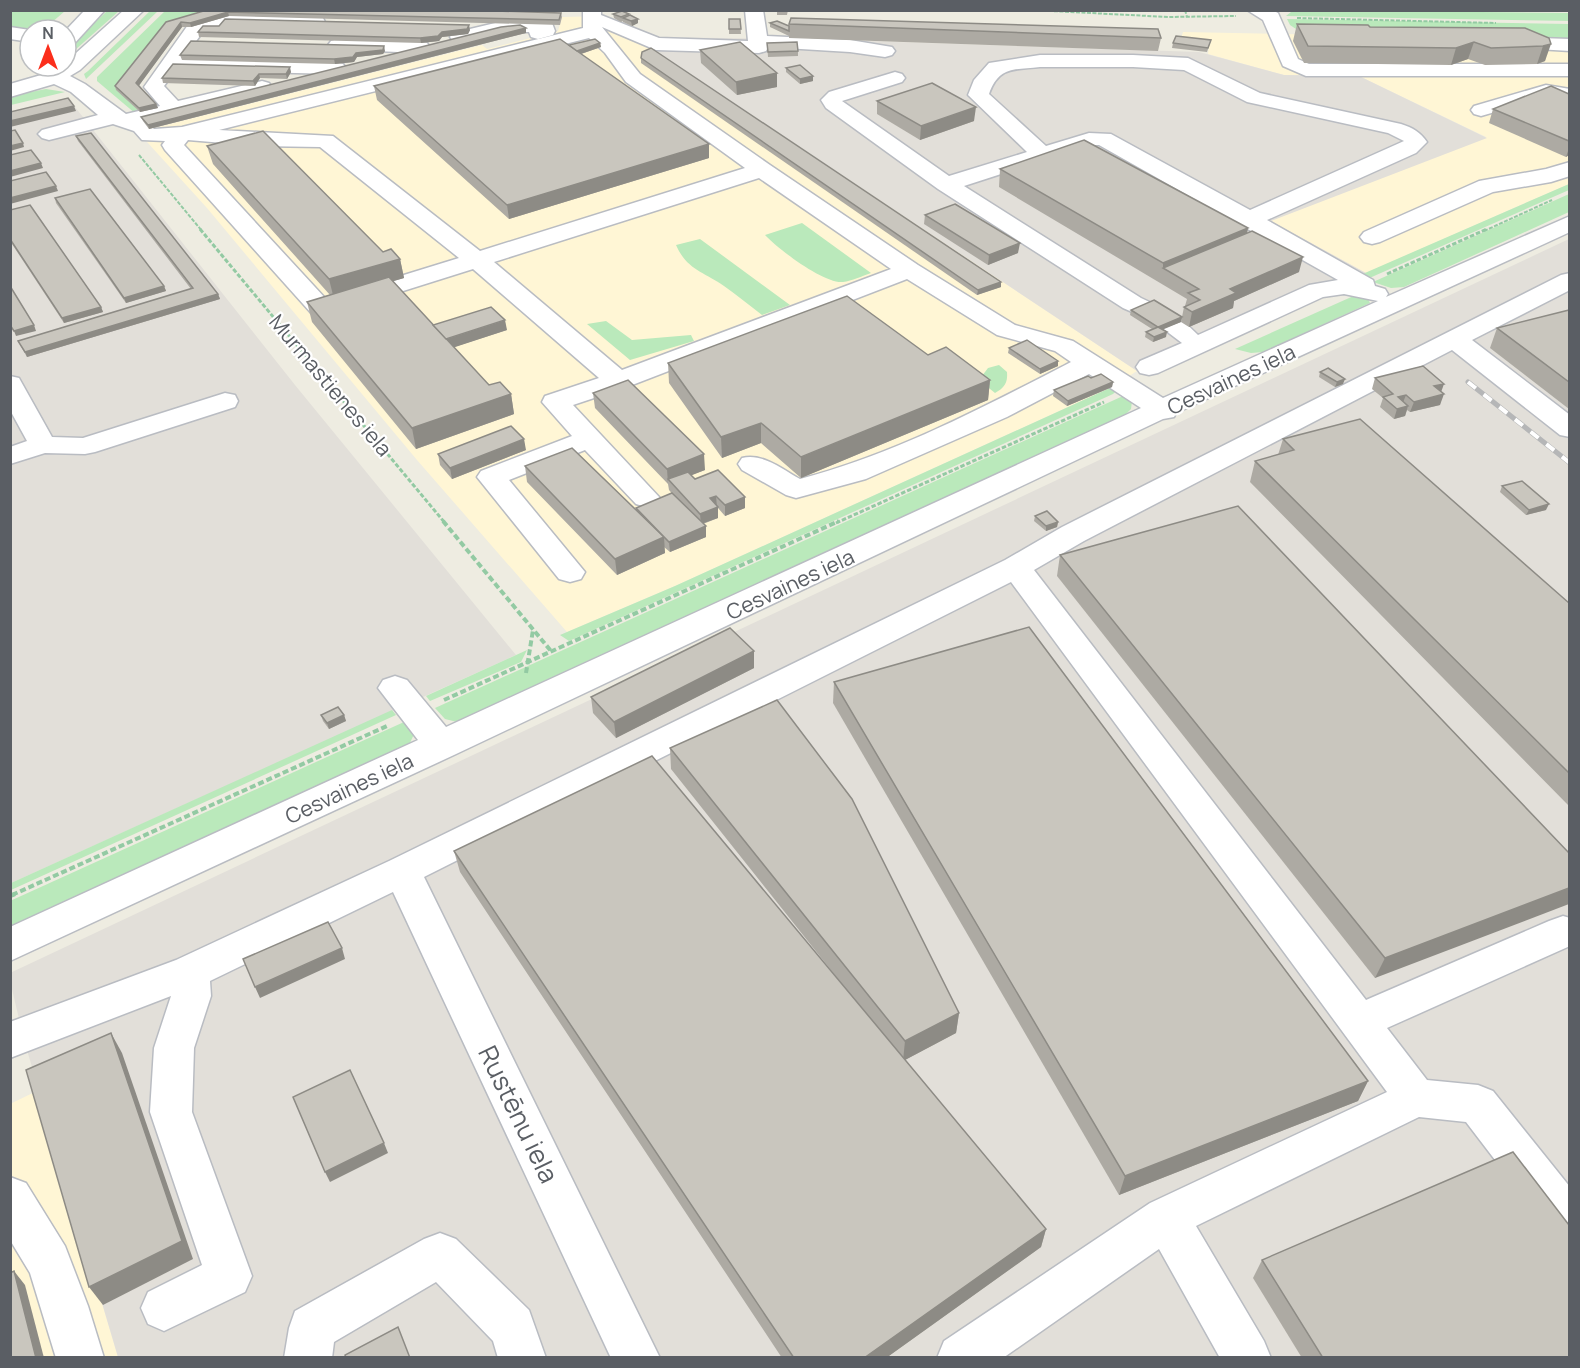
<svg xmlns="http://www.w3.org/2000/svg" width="1580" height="1368" font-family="Manrope,sans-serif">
	<rect width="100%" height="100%" fill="#eeece1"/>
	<g fill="#fff6d5">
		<polygon points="605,16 634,37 1137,371 1112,387 675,586 567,632 417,460 207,208 138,132 482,45 487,49 558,31 562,17"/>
		<polygon points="1183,32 1569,40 1569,184 1366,273 1270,221 1486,137 1359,76 1284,75 1208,54 1209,45 1180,41"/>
		<polygon points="39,1090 118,1357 11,1357 10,1104"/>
	</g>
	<g fill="#e2dfd9">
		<polygon points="634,37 807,39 1199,52 1284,75 1359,76 1487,138 1271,221 1366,273 1137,371"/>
		<polygon points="71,102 295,385 516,655 11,883 10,117"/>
		<polygon points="1569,239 1569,1357 118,1357 24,1040 11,985 10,973"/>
	</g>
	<g fill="#bae9bb">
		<polygon points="1300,10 1569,13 1570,21 1286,16 1291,12"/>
		<polygon points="11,11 65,11 43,30 11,28"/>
		<polygon points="107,11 119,11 66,58 66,50"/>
		<polygon points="150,11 158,11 86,79 84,74 88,71"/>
		<polygon points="165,11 224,11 167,26 117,90 140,112 136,114 97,81 97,77"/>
		<polygon points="1287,19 1569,24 1569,40 1296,29 1290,25"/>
		<polygon points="46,89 65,92 11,105 10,96"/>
		<polygon points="1569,184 1569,190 1365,280 1358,276"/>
		<polygon points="1569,194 1569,212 1404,287 1391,288 1373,282"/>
		<path d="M 802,223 L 871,273 C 862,276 852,281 843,282 C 824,284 778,249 765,235 Z"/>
		<path d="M 700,239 L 790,305 L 762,315 C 749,305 737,295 724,286 C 704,272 687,270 676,245 Z"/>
		<polygon points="1358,294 1368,299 1370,303 1263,352 1251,353 1235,349"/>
		<polygon points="606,321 632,340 691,335 694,341 630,360 587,324"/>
		<path d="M 999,365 L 1007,372 C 1008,383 1004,388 995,393 L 979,380 L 988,368 Z"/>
		<polygon points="1112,387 1118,389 1113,394 569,641 560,635 675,586"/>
		<polygon points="1123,396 1132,401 1131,409 1124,416 457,722 445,719 435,708"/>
		<polygon points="527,650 521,662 430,701 426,696"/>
		<polygon points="392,710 396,715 11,890 11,883"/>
		<polygon points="404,722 414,734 410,743 11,926 10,901"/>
	</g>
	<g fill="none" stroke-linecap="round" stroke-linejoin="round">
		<g stroke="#b9bcc2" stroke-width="3">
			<g id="minor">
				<polygon points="85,10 105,10 73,45 66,47 66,30"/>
				<path d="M 124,10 L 144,10 L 80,70 L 70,76 L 85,84 L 126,114 L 160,106 L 144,87 L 188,25 L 233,13 L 316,16 L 323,18 L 325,22 L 323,26 L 316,28 L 233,25 L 202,33 L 184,58 L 336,62 L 343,64 L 346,68 L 343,72 L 336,74 L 176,70 L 164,86 L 178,101 L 262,81 L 269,83 L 272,87 L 269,91 L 146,122 L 154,129 L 182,127 L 583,28 L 583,10 L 601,10 L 601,15 L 659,38 L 748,41 L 745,10 L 763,10 L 767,36 L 850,40 L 892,47 L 895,51 L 892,55 L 885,57 L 850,52 L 768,47 L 766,51 L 759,53 L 656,50 L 602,27 L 640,74 L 770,165 L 918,265 L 1015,325 L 1073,341 L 1163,398 L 1378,301 L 1344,294 L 1323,297 L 1158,373 L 1149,375 L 1140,373 L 1136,367 L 1140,361 L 1182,343 L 1153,321 L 1123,308 L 938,189 L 826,108 L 821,100 L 829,92 L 895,72 L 902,74 L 905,78 L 902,82 L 842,101 L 949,176 L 1027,152 L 968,95 L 974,80 L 989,63 L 1040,55 L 1133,55 L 1188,58 L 1260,93 L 1401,124 C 1413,128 1420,132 1427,142 L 1416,153 L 1267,220 L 1373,280 L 1375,286 L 1385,289 L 1388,294 L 1386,297 L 1570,216 L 1570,232 L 1176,413 L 1174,417 L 1163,419 L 454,755 L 10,961 L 10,927 L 418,740 L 378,688 L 383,680 L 395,676 L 407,680 L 446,727 L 1141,408 L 1089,374 L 1007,417 L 866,479 L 796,498 L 786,495 L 742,470 L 738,464 L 742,458 C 763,453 782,469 800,479 C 895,454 984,407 1071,362 L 1055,351 L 997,335 L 907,279 L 627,387 L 573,405 L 660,498 L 656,504 L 646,507 L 636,504 L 585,450 L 509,480 L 585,572 L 581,579 L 570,582 L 559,579 L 477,477 L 481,471 L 572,436 L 542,402 L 545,396 L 599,378 L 473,269 L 330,314 L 321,316 L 312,314 L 165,150 L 162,145 L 165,141 L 142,140 L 134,131 L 113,124 L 49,140 L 42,138 L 38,134 L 42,130 L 98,115 L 71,92 L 54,84 L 10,97 L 10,84 L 48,73 L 59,66 L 66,66 L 66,62 ZM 589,38 L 605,53 L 626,82 L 745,168 L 480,251 L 333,136 L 219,130 ZM 1040,67 L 1133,67 L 1184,70 L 1247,102 L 1388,133 L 1404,141 L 1250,210 L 1111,134 L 1089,133 L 1046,146 L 989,94 C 999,66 1014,70 1040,67 ZM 188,140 L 258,146 L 320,147 L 459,258 L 326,299 L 184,145 ZM 1091,145 L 1099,145 L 1338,280 L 1309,285 L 1198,335 L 1177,315 L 1141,298 L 964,186 ZM 759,178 L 891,269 L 622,370 L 494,262 Z"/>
				<polygon points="1247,10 1272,10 1278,13 1298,59 1309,64 1570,64 1570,76 1306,76 1283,66 1263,20"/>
				<polygon points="508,20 552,23 555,31 553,35 538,39 531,37 529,32 508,32 460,43 453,41 450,37 453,33"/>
				<polygon points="10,27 30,30 30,42 10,39"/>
				<polygon points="1507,37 1570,39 1570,51 1500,47 1497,43 1500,39"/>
				<polygon points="338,39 420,41 427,43 430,47 427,51 420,53 331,49 328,45 331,41"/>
				<polygon points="1546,85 1570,89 1570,101 1547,97 1481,116 1474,114 1471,110 1474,106"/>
				<polygon points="1570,162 1570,176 1551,182 1493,192 1380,242 1372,244 1364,242 1360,237 1364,232 1479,181 1546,169"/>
				<polygon points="1570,273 1570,290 1472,340 1570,415 1570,437 1560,435 1452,350 1084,541 1034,570 1366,1000 1549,921 1563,916 1570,918 1570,946 1387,1028 1427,1080 1478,1085 1493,1091 1570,1187 1570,1243 1554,1237 1466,1122 1419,1117 1196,1226 1264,1341 1271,1358 1220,1358 1159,1249 1003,1358 937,1358 944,1341 1150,1203 1387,1092 1011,582 424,877 660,1358 611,1358 393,892 210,981 211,996 194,1048 192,1112 252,1276 245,1292 164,1331 148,1324 141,1308 148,1292 202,1265 150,1112 154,1048 171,996 10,1058 10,1022 176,960 389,861 1005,560 1062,527 1561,275"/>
				<polygon points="10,376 19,378 52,437 83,438 225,393 235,395 238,401 235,407 95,452 85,454 45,453 10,464 10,447 27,441 10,410"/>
				<polygon points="10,1177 26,1183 65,1246 88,1306 104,1358 56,1358 30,1273 10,1240"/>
				<polygon points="440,1233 456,1239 529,1310 546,1358 498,1358 493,1341 436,1282 334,1342 332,1358 284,1358 289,1328 295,1311 424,1239"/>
			</g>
		</g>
		<g stroke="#93caa3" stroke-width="2" stroke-dasharray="4 1.5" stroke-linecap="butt">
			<polyline points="1032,10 1168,17 1236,16"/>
			<polyline points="1185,10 1187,17"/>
			<polyline points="1297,18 1496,23"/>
			<polyline points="139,155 202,231"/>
			<polyline points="1484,231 1552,200"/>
		</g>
		<g stroke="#93caa3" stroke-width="3" stroke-dasharray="4.5 2" stroke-linecap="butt">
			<polyline points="200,229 445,523"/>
			<polyline points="1387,274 1487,229"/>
			<polyline points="836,523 1104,402"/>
		</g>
		<g stroke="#93caa3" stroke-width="4" stroke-dasharray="6 3" stroke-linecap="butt">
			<polyline points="443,521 551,651"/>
			<polyline points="526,673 533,630"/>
			<polyline points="444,700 839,521"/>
			<polyline points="12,895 387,726"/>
		</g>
		<polyline stroke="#93caa3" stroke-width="4.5" stroke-dasharray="8 4" stroke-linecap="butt" points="10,896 15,894"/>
		<use href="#minor" fill="#fff" fill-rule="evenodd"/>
		<g stroke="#b5b6b7" stroke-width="5">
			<polyline id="rail" points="1468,382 1570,463"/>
		</g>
		<use href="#rail" stroke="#fff" stroke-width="4" stroke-dasharray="10" stroke-linecap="butt"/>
	</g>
	<g fill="#adaaa3">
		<polygon points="207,10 561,13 562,17 560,25 229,16 191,27 182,27 139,85 156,104 158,108 140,112 116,90 115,86 166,22"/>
		<polygon points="777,10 788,10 787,15 777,15"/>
		<polygon points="613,14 629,14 629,15 638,19 638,23 632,26 623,22 623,21 621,22 614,18"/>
		<polygon points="729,19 740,19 741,34 729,34"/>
		<polygon points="770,23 789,26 789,24 1161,38 1158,51 789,38 789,36 770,27"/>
		<polygon points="1297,24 1370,27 1549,38 1545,61 1537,64 1485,65 1468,59 1451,65 1304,63 1293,41"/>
		<polygon points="526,28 526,33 149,129 143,121 141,117"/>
		<polygon points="470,30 468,34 442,37 439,41 421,43 199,37 198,32"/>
		<polygon points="1211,40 1207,52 1172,48 1173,43"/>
		<polygon points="600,43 601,47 581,54 709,158 509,219 377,100 374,86 569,45"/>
		<polygon points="767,43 798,51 798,56 768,57"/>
		<polygon points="700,50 777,87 737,95 701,63"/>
		<polygon points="385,51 383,54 357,57 354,62 335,64 182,60 180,55"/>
		<polygon points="641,58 1001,282 1001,287 977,295 641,63"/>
		<polygon points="786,68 813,76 813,81 800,84 786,72"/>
		<polygon points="291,72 287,79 260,78 255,86 163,83 162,78"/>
		<polygon points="1569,94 1569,155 1566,157 1489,123 1493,109"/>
		<polygon points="877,101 974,121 920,140 877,114"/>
		<polygon points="76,136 218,294 220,299 27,357 18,341 191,289 78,141"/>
		<polygon points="207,146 383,252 400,259 404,278 393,281 433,325 507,330 454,347 489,385 511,394 514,414 416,449 312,322 307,302 330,295 213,164"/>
		<polygon points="1000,169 1248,228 1247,233 1299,272 1234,301 1233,308 1189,327 1181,322 1184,307 1185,306 1187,299 999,187"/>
		<polygon points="55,198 164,286 166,291 126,303 56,203"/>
		<polygon points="10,210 101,307 103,312 64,323 10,241"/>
		<polygon points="925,215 1018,253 988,265 924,224"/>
		<polygon points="1131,310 1182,317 1181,322 1162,329 1166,337 1153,342 1145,337 1146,332 1152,329 1130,315"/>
		<polygon points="1569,310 1569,409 1490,348 1497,328"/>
		<polygon points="1009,348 1058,361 1058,366 1040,374 1008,353"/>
		<polygon points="928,355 990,380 988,400 801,478 761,443 722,458 669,383 668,363"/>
		<polygon points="1320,372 1343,384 1335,387 1319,377"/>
		<polygon points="1091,378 1113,382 1112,387 1067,406 1053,396 1054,390"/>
		<polygon points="1375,378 1441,392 1440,405 1410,412 1407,410 1405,416 1394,419 1380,407 1383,398 1372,389"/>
		<polygon points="593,393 705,470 691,475 695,479 745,508 725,516 718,508 718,518 703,524 706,526 706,537 670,552 664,547 665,553 617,575 527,482 525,466 636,510 636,508 676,498 669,490 668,484 595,408"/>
		<polygon points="1283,439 1569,603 1569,806 1250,482 1255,461 1278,455"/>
		<polygon points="526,450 452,479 440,465 438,454"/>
		<polygon points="1502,486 1546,510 1526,515 1500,492"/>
		<polygon points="1035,516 1058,522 1057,527 1046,531 1034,521"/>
		<polygon points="1060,555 1569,853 1375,978 1057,576"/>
		<polygon points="754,651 754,668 616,738 593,713 591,697"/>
		<polygon points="834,682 1368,1081 1358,1101 1119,1195 833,703"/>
		<polygon points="321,715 344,715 346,721 329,729 323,721"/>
		<polygon points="670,748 959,1013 956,1033 905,1060 1046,1229 1041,1247 886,1358 782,1358 460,872 454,851 846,989 671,769"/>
		<polygon points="1262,1260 1569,1358 1302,1358 1253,1278"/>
	</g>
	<g fill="#8d8b85">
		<polygon points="228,12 229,16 191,27 190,23"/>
		<polygon points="638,19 638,23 632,26 631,21"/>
		<polygon points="181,22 182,27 138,87 136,83"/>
		<polygon points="469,25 470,30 468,34 442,37 439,41 421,43 420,38"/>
		<polygon points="526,28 526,33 149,129 148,125"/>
		<polygon points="1474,42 1468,59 1451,65 1456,48"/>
		<polygon points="600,43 601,47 569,58 569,53"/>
		<polygon points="1551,44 1545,61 1537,64 1543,46"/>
		<polygon points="384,46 385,51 383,54 357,57 354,62 335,64 334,59 356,53"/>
		<polygon points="290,67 291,72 287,79 286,74"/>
		<polygon points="777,73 777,87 737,95 736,82"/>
		<polygon points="259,74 260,78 255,86 253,81"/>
		<polygon points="813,76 813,81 800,84 800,79"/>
		<polygon points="156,104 158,108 140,112 139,108"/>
		<polygon points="74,106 76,111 10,127 10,121"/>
		<polygon points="976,107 974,121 920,140 921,126"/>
		<polygon points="23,143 24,147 10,151 10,146"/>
		<polygon points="709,144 709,158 509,219 507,205"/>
		<polygon points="1569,148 1569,155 1566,157"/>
		<polygon points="41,163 43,168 10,177 10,171"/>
		<polygon points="56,186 58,191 10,204 10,198"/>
		<polygon points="1248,228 1244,247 1163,268 1163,263"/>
		<polygon points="1020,243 1018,253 988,265 989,255"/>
		<polygon points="1303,257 1299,272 1234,301 1233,308 1189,327 1192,312 1230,289"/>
		<polygon points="400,259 404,278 334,299 329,279"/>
		<polygon points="1001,282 1001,287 977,295 978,290"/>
		<polygon points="164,286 166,291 126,303 124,298"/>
		<polygon points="218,294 220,299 27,357 25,352"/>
		<polygon points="101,307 103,312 64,323 62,318"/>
		<polygon points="1182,317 1181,322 1157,332 1158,327"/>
		<polygon points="505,320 507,330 443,351 441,341"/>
		<polygon points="34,325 36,331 16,336 14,331"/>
		<polygon points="1167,332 1166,337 1153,342 1154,337"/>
		<polygon points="1058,361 1058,366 1040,374 1040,369"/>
		<polygon points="1345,379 1343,384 1335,387 1337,382"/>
		<polygon points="990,380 988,400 801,478 801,457"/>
		<polygon points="1113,382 1112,387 1067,406 1068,401"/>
		<polygon points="1444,384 1440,395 1434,386"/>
		<polygon points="511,394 514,414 416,449 412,428"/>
		<polygon points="1444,394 1440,405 1410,412 1414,402"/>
		<polygon points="1406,395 1402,405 1394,407 1398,397"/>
		<polygon points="1408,406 1405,416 1394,419 1397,409"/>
		<polygon points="761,423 761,443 722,458 721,437"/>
		<polygon points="524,439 526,450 452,479 450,468"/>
		<polygon points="704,454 705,470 672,483 668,479 668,484 667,469"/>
		<polygon points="716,496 717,507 710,498"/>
		<polygon points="745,497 745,508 725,516 725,505"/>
		<polygon points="1549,504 1546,510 1526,515 1529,510"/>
		<polygon points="718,507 718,518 701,524 700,514"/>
		<polygon points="1058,522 1057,527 1046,531 1046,526"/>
		<polygon points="706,526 706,537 670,552 669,542"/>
		<polygon points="664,537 665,553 617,575 615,559"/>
		<polygon points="754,651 754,668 616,738 614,722"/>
		<polygon points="344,715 346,721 329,729 327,723"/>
		<polygon points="1569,888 1569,904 1375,978 1385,958"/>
		<polygon points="342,948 345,959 260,998 255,987"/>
		<polygon points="959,1013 956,1033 903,1061 905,1041"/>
		<polygon points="111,1033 122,1053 193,1259 103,1305 89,1287"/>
		<polygon points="1368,1081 1358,1101 1119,1195 1125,1176"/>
		<polygon points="384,1143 388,1153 330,1182 325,1172"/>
		<polygon points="1046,1229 1041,1247 886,1358 864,1358"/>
		<polygon points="14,1271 25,1285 44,1358 36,1358"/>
	</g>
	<g fill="#c9c6be" stroke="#8d8b85" stroke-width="1.5">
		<polygon points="207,10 465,10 561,13 559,20 228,12 190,23 181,22 136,83 156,104 139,108 115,86 166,22"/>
		<polygon points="622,11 629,14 621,17 613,14"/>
		<polygon points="630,15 638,19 631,21 623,18"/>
		<polygon points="791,18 1158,29 1161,38 789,24"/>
		<polygon points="225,19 469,25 467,29 442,32 438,36 420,38 198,32 203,26 219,26"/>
		<polygon points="729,19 740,19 741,29 729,29"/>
		<polygon points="777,21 789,26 789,31 770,23"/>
		<polygon points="1297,24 1368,25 1370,27 1525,28 1549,38 1551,44 1543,46 1491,48 1474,42 1456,48 1308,46"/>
		<polygon points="520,25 526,28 148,125 141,117 501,27"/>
		<polygon points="1176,36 1211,40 1208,48 1173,43"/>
		<polygon points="560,39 709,144 507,205 374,86"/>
		<polygon points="595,39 600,43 577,51 569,45"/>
		<polygon points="191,41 384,46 383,50 356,53 353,57 334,59 180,55"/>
		<polygon points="740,42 777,73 736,82 700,50"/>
		<polygon points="797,42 798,51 768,52 767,43"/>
		<polygon points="651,48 1001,282 978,290 641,58 642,52"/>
		<polygon points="173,64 290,67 286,74 259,74 253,81 162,78"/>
		<polygon points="800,65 813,76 800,79 786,68"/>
		<polygon points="932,83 976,107 921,126 877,101"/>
		<polygon points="1551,86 1569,94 1569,141 1493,109"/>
		<polygon points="68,98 74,106 10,121 10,112"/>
		<polygon points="15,130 23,143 10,146 10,131"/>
		<polygon points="263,131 383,252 391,249 400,259 329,279 207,146"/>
		<polygon points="91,133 218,294 25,352 18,341 193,288 76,136"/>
		<polygon points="1084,140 1248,228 1163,263 1000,169"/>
		<polygon points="31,150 41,163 10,171 10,155"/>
		<polygon points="46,172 56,186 10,198 10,181"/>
		<polygon points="90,189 164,286 124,298 55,198"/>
		<polygon points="955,204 1020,243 989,255 925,215"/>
		<polygon points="30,205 101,307 62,318 10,239 10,210"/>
		<polygon points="1252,231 1303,257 1230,289 1236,293 1192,312 1184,307 1200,300 1188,293 1199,289 1163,268"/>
		<polygon points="389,277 489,385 500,382 511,394 412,428 307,302"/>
		<polygon points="10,286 34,325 14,331 10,325"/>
		<polygon points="847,296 928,355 946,347 990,380 801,457 761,423 721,437 668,363"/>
		<polygon points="1154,300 1182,317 1158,327 1167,332 1154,337 1146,332 1158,327 1131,310"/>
		<polygon points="491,307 505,320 446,339 433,325"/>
		<polygon points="1569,310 1569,382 1497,328"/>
		<polygon points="1027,340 1058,361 1040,369 1009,348"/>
		<polygon points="1423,366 1444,384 1434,386 1444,394 1414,402 1406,395 1398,397 1408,406 1397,409 1383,397 1393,394 1375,378"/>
		<polygon points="1328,368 1345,379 1337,382 1320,372"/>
		<polygon points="1101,374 1113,382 1068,401 1054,390 1088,376 1091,378"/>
		<polygon points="628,380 704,454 667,469 593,393"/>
		<polygon points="1360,419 1569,603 1569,773 1255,461 1294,450 1283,439"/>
		<polygon points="511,426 524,439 450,468 438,454"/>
		<polygon points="572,448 664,537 615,559 525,466"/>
		<polygon points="718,470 745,497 725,505 716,496 710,498 718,507 700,514 668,479 688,472 695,479"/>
		<polygon points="1522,481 1549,504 1529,510 1502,486"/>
		<polygon points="672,493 706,526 669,542 636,508"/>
		<polygon points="1238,506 1569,853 1569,888 1385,958 1060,555"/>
		<polygon points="1047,511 1058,522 1046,526 1035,516"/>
		<polygon points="1029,627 1368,1081 1125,1176 834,682"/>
		<polygon points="730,628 754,651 614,722 591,697"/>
		<polygon points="777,700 852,799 959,1013 905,1041 670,748"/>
		<polygon points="338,707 344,715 327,723 321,715"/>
		<polygon points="652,756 1046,1229 864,1358 794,1358 454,851"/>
		<polygon points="328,922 342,948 255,987 243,959"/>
		<polygon points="111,1033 182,1241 89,1287 26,1070"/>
		<polygon points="350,1070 384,1143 325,1172 293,1097"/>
		<polygon points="1513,1152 1569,1225 1569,1358 1323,1358 1262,1260"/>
		<polygon points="14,1271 36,1358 10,1358 10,1273"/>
		<polygon points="398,1327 410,1358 346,1358 345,1355"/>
	</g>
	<g text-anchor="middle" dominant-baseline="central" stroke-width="4.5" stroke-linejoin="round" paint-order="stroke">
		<g font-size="21" fill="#5a5e64" stroke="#fff">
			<text transform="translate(1231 379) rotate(-25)">Cesvaines iela</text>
			<text transform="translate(331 385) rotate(50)">Murmastienes iela</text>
			<text transform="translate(790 584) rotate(-25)">Cesvaines iela</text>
			<text transform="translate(349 788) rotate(-25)">Cesvaines iela</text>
		</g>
		<g font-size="26" fill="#5a5e64" stroke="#fff">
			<text transform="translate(519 1114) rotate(64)">Rustēnu iela</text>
		</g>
	</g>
	<rect width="1580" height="1368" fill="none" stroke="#5a5e64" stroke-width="24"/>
	<g transform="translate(48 48)"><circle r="28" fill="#ffffff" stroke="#bdbfc1" stroke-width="1.5"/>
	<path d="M0-4.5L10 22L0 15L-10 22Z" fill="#fb2e1b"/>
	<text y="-9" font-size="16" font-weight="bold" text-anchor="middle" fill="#5a5e64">N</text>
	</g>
</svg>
